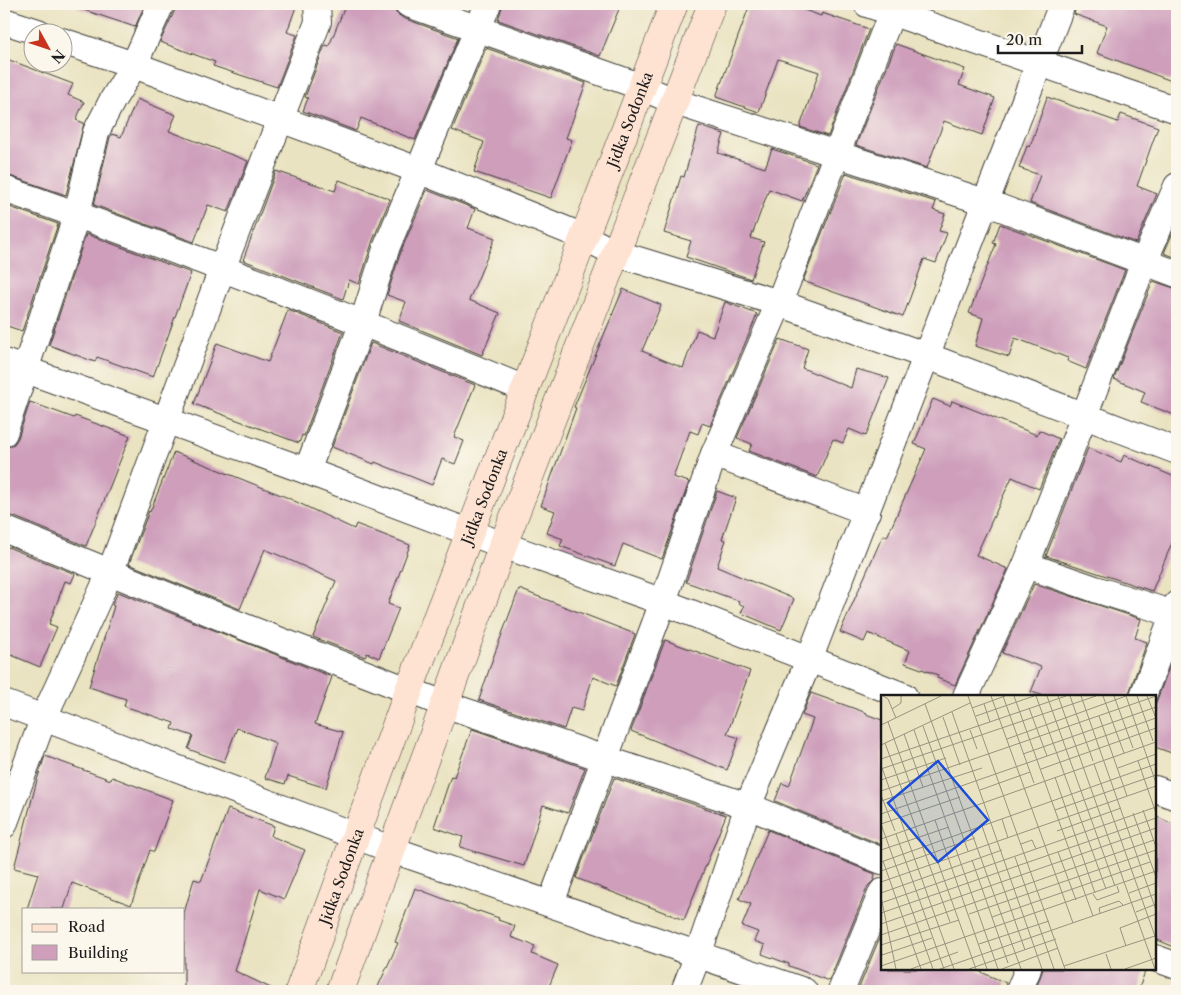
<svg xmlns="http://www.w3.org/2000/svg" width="1181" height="995" font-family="'Libre Caslon Text',serif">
	<rect width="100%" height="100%" fill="#fbf7ec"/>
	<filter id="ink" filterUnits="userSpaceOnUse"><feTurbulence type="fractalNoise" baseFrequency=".02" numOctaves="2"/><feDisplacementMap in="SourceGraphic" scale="10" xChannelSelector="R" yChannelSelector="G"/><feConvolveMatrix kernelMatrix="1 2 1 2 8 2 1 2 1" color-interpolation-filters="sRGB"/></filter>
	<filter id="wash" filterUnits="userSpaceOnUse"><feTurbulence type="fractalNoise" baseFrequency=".0096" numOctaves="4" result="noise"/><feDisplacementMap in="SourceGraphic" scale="20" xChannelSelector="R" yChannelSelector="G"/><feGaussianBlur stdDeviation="1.12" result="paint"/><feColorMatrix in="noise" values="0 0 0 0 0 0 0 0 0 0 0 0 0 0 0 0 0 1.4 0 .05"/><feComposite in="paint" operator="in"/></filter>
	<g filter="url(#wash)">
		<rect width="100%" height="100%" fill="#eae3c1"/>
		<g id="blocks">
			<g fill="#ce9ebb">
				<polygon points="79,4 145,4 135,27 78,8"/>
				<polygon points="176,4 297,4 287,32 297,35 277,87 213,66 215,62 160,42 175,10"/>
				<polygon points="346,4 393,4 396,13 403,18 458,38 415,140 361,118 356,131 303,111 308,98 305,97 325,45 329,46"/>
				<polygon points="503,4 621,4 600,56 498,20"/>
				<polygon points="750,4 787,4 821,16 822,13 869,29 828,136 800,127 819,72 778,59 759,112 716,97"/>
				<polygon points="1077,4 1177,4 1177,83 1097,53 1107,26 1074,14"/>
				<polygon points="896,44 965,69 959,85 995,98 982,135 944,121 927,168 856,145"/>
				<polygon points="486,48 586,83 566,138 572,140 551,198 474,172 484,142 452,130"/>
				<polygon points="4,58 73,84 68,95 84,102 76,120 84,123 66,195 4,174"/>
				<polygon points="1047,97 1118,122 1121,114 1158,127 1137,186 1157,194 1136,243 1030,203 1040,175 1019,168 1027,146 1030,147"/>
				<polygon points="137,99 176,115 169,131 248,161 228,212 208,205 194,242 94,205 110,137 112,134 121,137"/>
				<polygon points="699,126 724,134 718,153 765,168 772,149 817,164 802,201 769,189 751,238 764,242 751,279 686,257 691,241 664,233 681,176 684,177"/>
				<polygon points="276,171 335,191 339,180 390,199 373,240 359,284 349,280 343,299 243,260"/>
				<polygon points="846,173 936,202 933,210 945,214 939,231 947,233 936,263 924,259 903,317 803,281"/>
				<polygon points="427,190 475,209 468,228 495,238 469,300 500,313 482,355 399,321 406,302 387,295 401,251"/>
				<polygon points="4,205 58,224 22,331 4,325"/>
				<polygon points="1177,223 1177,258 1164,253"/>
				<polygon points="1000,224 1125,270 1086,369 1067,361 1068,358 1015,338 1009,357 975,346 983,318 969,313 996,244 993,243"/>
				<polygon points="86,234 191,273 153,377 97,357 95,362 49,345"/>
				<polygon points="1153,281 1177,289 1177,416 1141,402 1145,392 1114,379"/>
				<polygon points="623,289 661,305 642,351 683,368 697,330 713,336 725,302 757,314 757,315 710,426 702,423 698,434 690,431 673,477 689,482 662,559 623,544 615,566 560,546 563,539 547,533 555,511 541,506 576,408 574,407"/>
				<polygon points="288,310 343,332 304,436 302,435 299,443 194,404 217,343 268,362"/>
				<polygon points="780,339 808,349 802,368 851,388 856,369 889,378 866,436 849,429 843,443 833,439 817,477 749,451 752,444 737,438"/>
				<polygon points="371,343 475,385 454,437 464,441 455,464 442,459 432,485 375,462 374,464 332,447"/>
				<polygon points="933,399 950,406 952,401 1037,435 1039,430 1059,439 1039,489 1012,477 976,555 1008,569 955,685 937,678 938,675 905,663 910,651 868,633 864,642 840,632 883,535 887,537 926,449 914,444"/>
				<polygon points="30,402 74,418 75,416 130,436 86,546 10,515 4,514 4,455 6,448 14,444 18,438"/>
				<polygon points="1088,448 1121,462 1124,455 1177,478 1177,531 1152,591 1046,556"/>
				<polygon points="174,452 286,497 354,529 356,524 410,545 388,604 399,608 379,658 367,653 365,657 313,637 336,581 265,549 240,609 129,564 149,511 150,512"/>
				<polygon points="717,491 736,498 722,539 726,540 717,567 794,599 781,630 741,613 744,606 738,603 739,601 686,582"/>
				<polygon points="5,546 75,574 71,583 65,581 49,624 57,627 40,667 4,652 4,550"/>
				<polygon points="1034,584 1141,619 1135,638 1147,642 1128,696 1045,696 1031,692 1041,667 1002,653"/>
				<polygon points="519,589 635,634 616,686 593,677 582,711 571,708 564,729 479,700 493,658"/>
				<polygon points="118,592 332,677 315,724 343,732 326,788 288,776 285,784 265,778 276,743 237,728 224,762 188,749 193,736 172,729 174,723 124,706 126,699 89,687 114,606 112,605"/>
				<polygon points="665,640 750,671 727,734 739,738 727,770 631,731"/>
				<polygon points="1175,652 1177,653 1177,755 1155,747 1155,705"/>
				<polygon points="811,693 867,713 866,714 882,720 882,845 775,801 782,783 789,786 813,719 802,715"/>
				<polygon points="472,729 585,768 568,813 543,805 524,866 460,847 463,837 434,827 451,776 454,777"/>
				<polygon points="45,756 111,780 112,777 173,800 154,852 150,850 131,905 72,883 64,909 27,909 38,874 14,868 37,780"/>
				<polygon points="614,778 726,815 684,920 576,878"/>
				<polygon points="228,809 274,826 271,836 305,850 284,899 260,889 235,971 277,991 184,991 184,913 194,879 201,881"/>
				<polygon points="1155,816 1177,826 1177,948 1155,939"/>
				<polygon points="768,830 875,874 874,880 868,886 829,981 789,966 789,964 762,954 765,945 754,941 758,932 742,926 751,904 739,899"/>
				<polygon points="415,888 478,912 479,911 499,918 498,920 515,926 511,937 535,946 532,954 558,965 547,991 376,991 398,943 395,942"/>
				<polygon points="882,932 882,969 974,969 1006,983 1004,991 861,991 858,990"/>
				<polygon points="1043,969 1146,969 1138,991 1035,991"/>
			</g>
		</g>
	</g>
	<g filter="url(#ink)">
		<use href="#blocks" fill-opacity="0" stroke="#3b3a35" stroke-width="1"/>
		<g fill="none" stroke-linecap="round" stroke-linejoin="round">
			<g stroke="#3b3a35" stroke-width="28">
				<g id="minor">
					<polyline points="408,4 642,87 675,102 985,202 1177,274"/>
					<polyline points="867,4 1177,110"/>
					<polyline points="4,21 38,32"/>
					<polyline points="62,41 134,65 418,170 584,237 615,253 779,303 927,356 1177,451"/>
					<path d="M 4,189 C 180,250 353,318 525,389"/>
					<polyline points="4,362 307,471 503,545 663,602 904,696"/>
					<polyline points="4,433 77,214 96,132 112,101 134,65 161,4"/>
					<polyline points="714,454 867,512"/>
					<polyline points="307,471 363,322 387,246 488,4"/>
					<polyline points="4,529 245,627 444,704 605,759 748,806 882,861"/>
					<polyline points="1026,565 1095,589 1177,615"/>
					<polyline points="966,696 1026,565 1144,262 1177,186"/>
					<polyline points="1143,696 1177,604"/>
					<polyline points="4,703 393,850 804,991"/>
					<polyline points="1155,789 1177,797"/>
					<polyline points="4,825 44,717 110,573 222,269 318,22 317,4"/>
					<polyline points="551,903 663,602 714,454 779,303 895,4"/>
					<polyline points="1155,958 1177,966"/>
					<polyline points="684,991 698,955 748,806 809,660 1062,4"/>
					<polyline points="841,991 882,892"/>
					<polyline points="1019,991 1028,969"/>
				</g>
			</g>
			<g stroke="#3b3a35" stroke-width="29">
				<g id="secondary">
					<path id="s1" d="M 299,991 L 409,690 L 674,4"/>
					<polyline points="340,991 503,545 712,4"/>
				</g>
			</g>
			<use href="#minor" stroke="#fff" stroke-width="26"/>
			<use href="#secondary" stroke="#fee3d2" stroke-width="28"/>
		</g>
	</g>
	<g text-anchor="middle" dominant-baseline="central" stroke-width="4" stroke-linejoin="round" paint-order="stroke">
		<g font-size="15" fill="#1c1c1c" stroke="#fbf7ec">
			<text stroke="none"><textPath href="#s1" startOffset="932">Jidka Sodonka</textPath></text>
			<text stroke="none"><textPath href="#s1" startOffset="528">Jidka Sodonka</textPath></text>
			<text stroke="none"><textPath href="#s1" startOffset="122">Jidka Sodonka</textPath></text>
		</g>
	</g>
	<g transform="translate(881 695)">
		<rect width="275" height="275" fill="#eae3c1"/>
		<path fill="none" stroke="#98937f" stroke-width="1" d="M 2,1 L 7,4 L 15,23M 87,1 L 184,274M 110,1 L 192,228M 122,1 L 153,88M 133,1 L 212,221M 155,1 L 225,194M 166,1 L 234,191M 177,1 L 274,274M 189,1 L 212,66M 200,1 L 275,215M 222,1 L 243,58M 233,1 L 252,53M 245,1 L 275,88M 256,1 L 272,46M 266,1 L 275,23M 44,9 L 140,274M 103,9 L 109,27M 91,13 L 124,1M 148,13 L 166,61M 11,14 L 20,8 L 20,1M 71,17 L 161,274M 95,21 L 153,1M 218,21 L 246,101M 62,22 L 79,70M 7,27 L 95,274M 0,30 L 60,1M 42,31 L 87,156M 33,35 L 117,274M 89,35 L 96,54M 23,39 L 42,92M 126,44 L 245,1M 4,48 L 69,227M 0,50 L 89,8M 142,59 L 275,12M 0,64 L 185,1M 257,66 L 275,118M 213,69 L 275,244M 0,70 L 73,274M 237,73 L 275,59M 0,74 L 215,1M 160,74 L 275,33M 174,82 L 214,198M 0,85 L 65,63M 99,95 L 149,77M 0,96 L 275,1M 0,100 L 14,136M 0,106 L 101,73M 174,115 L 275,80M 262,115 L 275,152M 252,118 L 275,182M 0,119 L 275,23M 121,124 L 127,143M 54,125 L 106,274M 0,129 L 52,274M 0,129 L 79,102M 101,131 L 144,255M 176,136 L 240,113M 15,139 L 63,274M 0,144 L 275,47M 140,149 L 151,145 L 155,154M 0,155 L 68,132M 177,157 L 195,205M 134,162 L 173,274M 91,165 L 127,268M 2,166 L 40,274M 0,167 L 275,69M 0,176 L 94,143M 0,187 L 275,91M 0,198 L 121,155M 248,198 L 275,188M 212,199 L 216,205 L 238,197 L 236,191M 0,202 L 15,274M 0,208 L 275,112M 255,217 L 275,209M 0,218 L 275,123M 219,218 L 218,213 L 238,206 L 242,210M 88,219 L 275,155M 111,222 L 269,167M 0,229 L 275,133M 0,240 L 273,145M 98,249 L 168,226M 0,250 L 78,225M 245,251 L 239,233 L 275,219M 0,256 L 1,260 L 51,243M 225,259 L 230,274M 0,271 L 275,176M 183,271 L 274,241M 30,274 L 77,257M 59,274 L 275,199M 88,274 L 175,244M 121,274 L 177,253M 244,274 L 275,263"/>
		<path fill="#1d4ed8" fill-opacity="0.15" stroke="#1d4ed8" stroke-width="2.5" d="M 57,66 L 107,125 L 57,167 L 7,108 Z"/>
		<rect width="275" height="275" fill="none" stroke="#1c1c1c" stroke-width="2.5"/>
	</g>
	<rect width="1181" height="995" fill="none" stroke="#fbf7ec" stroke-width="20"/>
	<rect x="22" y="908" width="162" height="65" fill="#fbf7ec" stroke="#a29f99"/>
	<rect x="32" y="924" width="25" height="8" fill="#fee3d2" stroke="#a29f99"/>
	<text x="68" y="932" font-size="15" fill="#1c1c1c">Road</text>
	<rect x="32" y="945" width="25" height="15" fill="#ce9ebb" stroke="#a29f99"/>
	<text x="68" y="958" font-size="15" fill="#1c1c1c">Building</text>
	<g transform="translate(48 48) rotate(130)"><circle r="24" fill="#fbf7ec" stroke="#a29f99"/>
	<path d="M0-4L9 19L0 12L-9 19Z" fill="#c8321e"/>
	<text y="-8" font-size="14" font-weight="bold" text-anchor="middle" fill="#1c1c1c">N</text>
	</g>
	<path d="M998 45v8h84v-8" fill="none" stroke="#1c1c1c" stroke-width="2.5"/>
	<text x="1006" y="45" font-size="15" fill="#1c1c1c" stroke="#fbf7ec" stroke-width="4" paint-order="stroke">20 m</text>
</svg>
